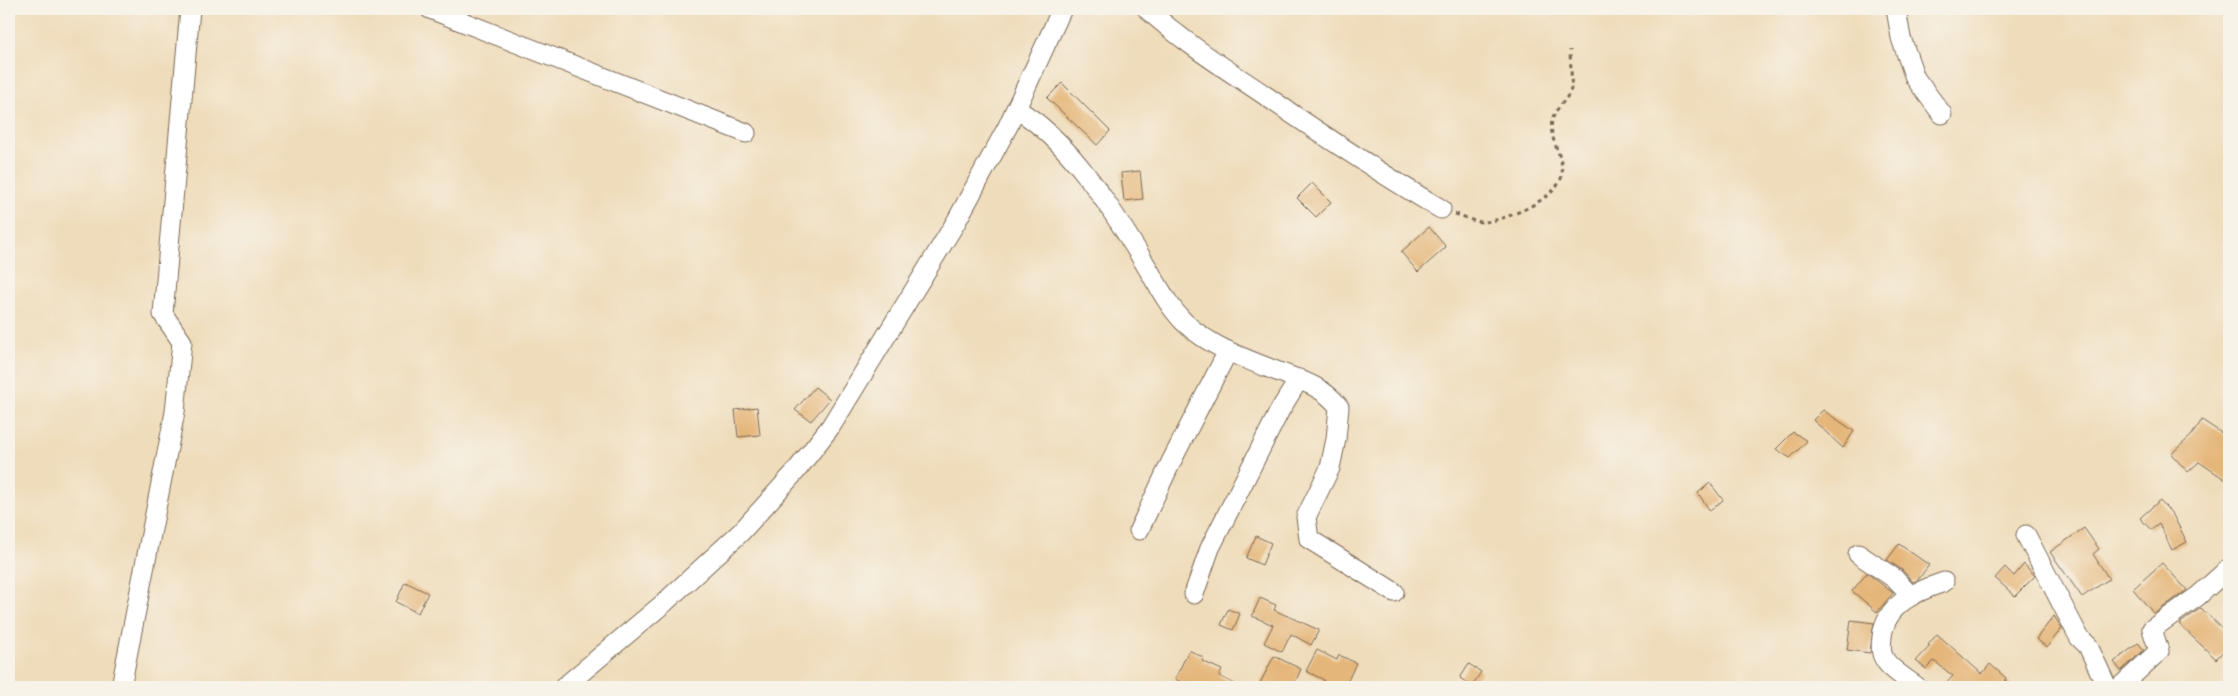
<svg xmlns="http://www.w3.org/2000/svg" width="2238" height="696" font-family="'Playpen Sans',sans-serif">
	<rect width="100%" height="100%" fill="#f7f3e8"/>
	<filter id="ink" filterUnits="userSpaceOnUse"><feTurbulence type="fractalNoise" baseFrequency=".02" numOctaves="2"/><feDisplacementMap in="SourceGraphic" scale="10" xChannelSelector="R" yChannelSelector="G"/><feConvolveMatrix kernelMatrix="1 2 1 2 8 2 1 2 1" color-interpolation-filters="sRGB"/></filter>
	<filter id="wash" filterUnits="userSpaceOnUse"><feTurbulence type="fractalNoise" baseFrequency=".0096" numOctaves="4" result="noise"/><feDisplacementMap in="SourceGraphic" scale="20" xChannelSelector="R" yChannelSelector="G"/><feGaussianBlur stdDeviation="1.12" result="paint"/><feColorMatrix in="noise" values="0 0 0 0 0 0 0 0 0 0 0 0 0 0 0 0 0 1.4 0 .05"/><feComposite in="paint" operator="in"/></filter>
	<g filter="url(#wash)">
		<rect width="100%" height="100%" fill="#efdcba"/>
		<g id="blocks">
			<g fill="#e5b679">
				<polygon points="1062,83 1110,131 1097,145 1047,98"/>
				<polygon points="1140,171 1143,199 1124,201 1121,173"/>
				<polygon points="1312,183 1331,202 1316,217 1297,198"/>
				<polygon points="1429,227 1446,247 1418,272 1401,252"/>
				<polygon points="815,387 830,399 811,421 795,410"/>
				<polygon points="757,407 760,435 738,437 735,410"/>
				<polygon points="1823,410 1854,431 1843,448 1813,420"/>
				<polygon points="2202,420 2229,438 2229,482 2199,462 2188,472 2171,454 2191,436"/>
				<polygon points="1793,432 1807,441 1790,458 1776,449"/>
				<polygon points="1710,483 1723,500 1710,511 1698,493"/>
				<polygon points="2160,500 2173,515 2187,542 2172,550 2159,524 2151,530 2140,518"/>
				<polygon points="2084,528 2099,549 2093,554 2109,579 2082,597 2050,552"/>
				<polygon points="1256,536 1271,543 1262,565 1246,558"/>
				<polygon points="1899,544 1929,565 1918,580 1913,582 1902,570 1887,560"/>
				<polygon points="2162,563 2187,590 2154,614 2133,589"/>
				<polygon points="2024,564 2035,576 2015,596 1995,578 2005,567 2014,576"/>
				<polygon points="1867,573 1893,593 1877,612 1852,591"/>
				<polygon points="405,582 428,593 418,613 396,602"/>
				<polygon points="1260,598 1276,605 1274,610 1319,630 1311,645 1291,634 1282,652 1264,643 1273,625 1252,616"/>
				<polygon points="2201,608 2229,635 2229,645 2216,659 2179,624"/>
				<polygon points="1228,609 1240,614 1233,630 1221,625"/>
				<polygon points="2054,616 2062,628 2047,647 2036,639"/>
				<polygon points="1851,620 1874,623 1870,653 1847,650"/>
				<polygon points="1937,634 1982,674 1990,664 2006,678 2005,680 2013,687 1971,687 1974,684 1973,682 1968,687 1943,687 1953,676 1934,661 1926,669 1916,661 1930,646 1928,645"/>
				<polygon points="2138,643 2144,650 2121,671 2114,662"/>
				<polygon points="1189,650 1204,658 1202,661 1222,670 1219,676 1241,687 1192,687 1175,679"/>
				<polygon points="1317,650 1337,660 1339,655 1356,663 1345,687 1320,687 1324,680 1306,671"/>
				<polygon points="1274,656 1301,669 1293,687 1258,687"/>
				<polygon points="1469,664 1481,672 1472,686 1460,678"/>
			</g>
		</g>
	</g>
	<g filter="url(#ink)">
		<use href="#blocks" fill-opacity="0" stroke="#7a6855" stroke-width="1"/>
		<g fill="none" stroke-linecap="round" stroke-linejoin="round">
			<g stroke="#7a6855" stroke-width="12">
				<polyline id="lane" points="369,686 371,687"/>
			</g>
			<g stroke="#7a6855" stroke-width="21">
				<g id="street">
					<polyline points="430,9 746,133"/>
					<path d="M 1147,9 C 1182,41 1223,67 1263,94 C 1321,134 1380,173 1441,209"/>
					<polyline points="1896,9 1901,38 1915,78 1942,114"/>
					<path d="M 1016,109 C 1069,139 1113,211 1144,262 C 1156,282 1168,306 1184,322 C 1209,346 1243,358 1274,370 C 1299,380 1322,385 1339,407 L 1336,439 L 1330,468 L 1306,517 L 1309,539 L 1394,592"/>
					<polyline points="1139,530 1171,462 1228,351"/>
					<polyline points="2026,535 2079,637 2088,646 2107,687"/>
					<polyline points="1858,554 1894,578 1911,596"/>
					<polyline points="1194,594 1210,548 1280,410 1299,379"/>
					<polyline points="121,687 175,412 182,342 163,314 190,9"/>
					<polyline points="564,687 664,603 741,532 796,471 831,426 956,222 1008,126 1062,9"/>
					<path d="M 1917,687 C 1907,679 1891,670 1885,660 C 1880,653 1881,645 1882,637 C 1885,604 1917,591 1944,582"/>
					<polyline points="2120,687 2159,651 2152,629 2198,596 2229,568"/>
				</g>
			</g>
			<path stroke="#7a6855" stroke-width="3" stroke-dasharray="4 4" stroke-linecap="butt" d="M 1455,214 C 1465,216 1474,223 1485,222 C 1506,220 1560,198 1562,174 C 1564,156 1548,139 1552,121 C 1554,110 1565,102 1570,92 C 1573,86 1570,59 1570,50"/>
			<use href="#lane" stroke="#fff" stroke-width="10"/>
			<use href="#street" stroke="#fff" stroke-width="19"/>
		</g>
	</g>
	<rect width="2238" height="696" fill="none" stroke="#f7f3e8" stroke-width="30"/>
</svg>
